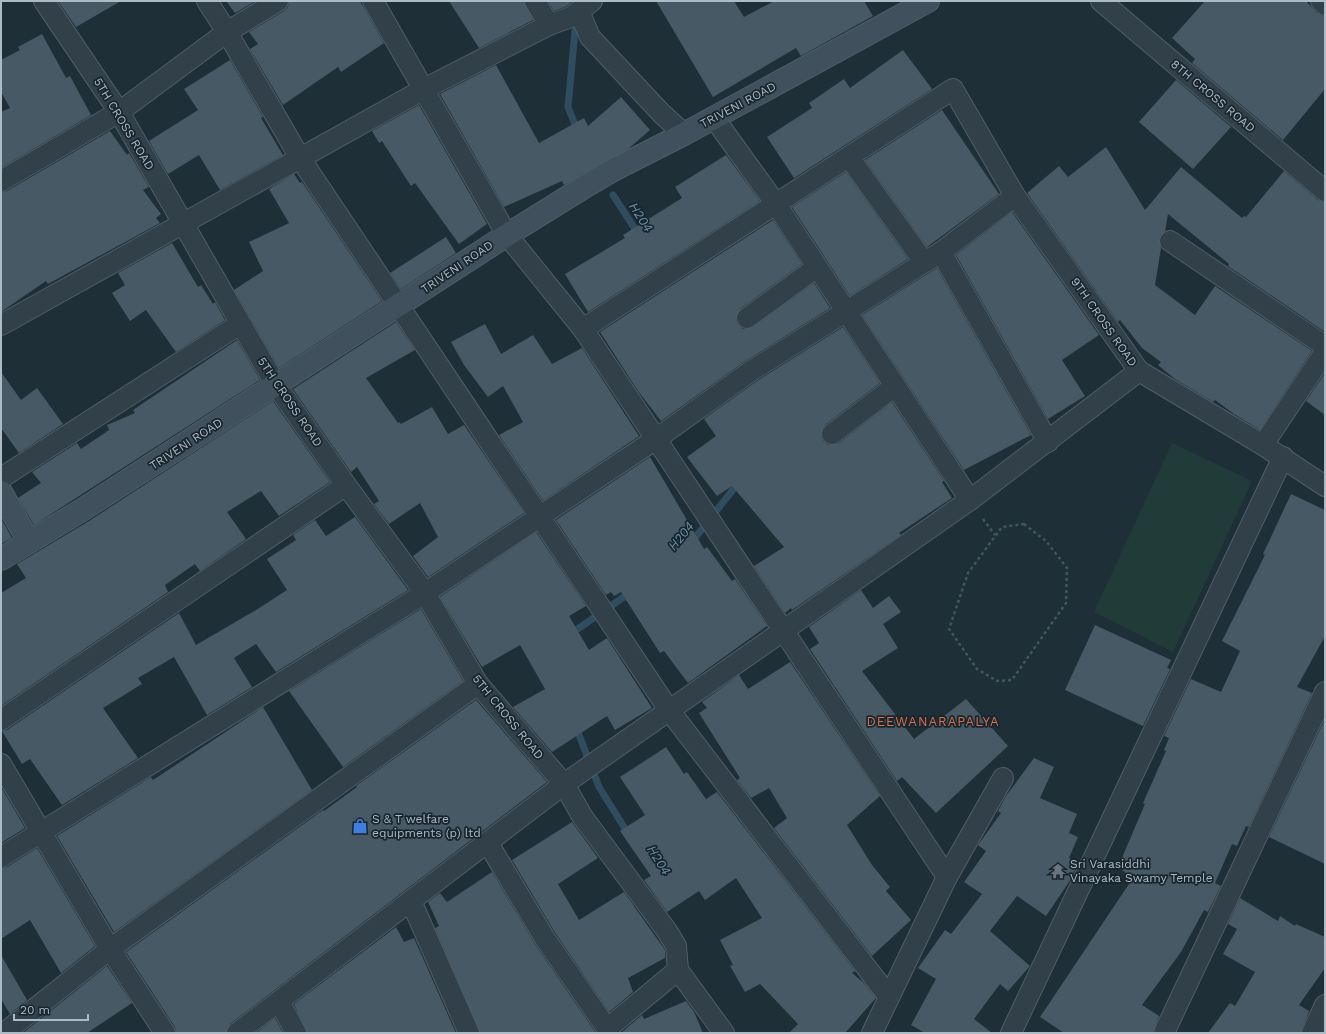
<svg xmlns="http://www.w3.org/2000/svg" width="1326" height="1034" font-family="'Work Sans',sans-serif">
	<rect width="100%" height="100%" fill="#1e2f38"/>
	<polygon fill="#213b38" points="1172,443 1252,481 1173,652 1094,612"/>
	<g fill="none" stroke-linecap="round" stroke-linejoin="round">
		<g stroke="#2f4d5f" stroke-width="7">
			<polyline points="575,30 568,107 578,132"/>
			<polyline points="613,195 639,235"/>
			<polyline points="691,543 739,482"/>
			<polyline points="569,635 631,592"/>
			<polyline points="576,727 599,787 629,835"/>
		</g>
	</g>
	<g fill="#465965">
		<polygon points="58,1 121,1 76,27"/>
		<polygon points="226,1 256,1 235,13"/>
		<polygon points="289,1 360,1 384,43 341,72 338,67 283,105 250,49 258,44 249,32 284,11 288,7"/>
		<polygon points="449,1 524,1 533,20 479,48"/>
		<polygon points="548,1 573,1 565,7 554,11"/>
		<polygon points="656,1 734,1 744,17 774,1 864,1 873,16 801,56 796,48 713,97"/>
		<polygon points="1205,1 1306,1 1317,13 1325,17 1325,89 1283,140 1192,63 1195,59 1172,38"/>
		<polygon points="42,34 66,78 70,76 91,115 1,168 1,112 10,108 1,92 1,60 20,50 18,47"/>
		<polygon points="903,50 932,89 794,178 767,137 812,108 809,103 844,79 850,88"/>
		<polygon points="230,60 263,117 261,118 283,155 220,190 199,155 168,174 149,141 198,110 184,89"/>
		<polygon points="496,65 539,143 584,118 588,126 621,97 650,130 628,149 564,185 562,181 504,207 440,94"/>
		<polygon points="1176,80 1231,127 1193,169 1139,122"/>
		<polygon points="419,105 487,224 459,244 415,183 411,186 382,141 379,143 372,131"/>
		<polygon points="942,110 999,194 927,247 865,160"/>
		<polygon points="110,131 127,155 129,153 149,187 143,190 161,214 156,218 160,223 48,284 46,281 1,312 1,192 7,191"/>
		<polygon points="1106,147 1145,210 1181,167 1242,218 1244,216 1246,217 1284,171 1318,200 1325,202 1325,332 1228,266 1229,264 1168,214 1165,231 1159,240 1161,248 1155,285 1195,315 1215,286 1312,351 1260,430 1234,414 1215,400 1213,402 1175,379 1158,365 1161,362 1142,348 1120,320 1118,322 1027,193 1059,166 1068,177"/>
		<polygon points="726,155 760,201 588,312 565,274 625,238 623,235 682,198 675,187"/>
		<polygon points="846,172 908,259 850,296 792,207"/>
		<polygon points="294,174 300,183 302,182 382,301 279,368 234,290 263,271 249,242 289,223 269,189"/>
		<polygon points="1012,212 1099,335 1062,360 1085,396 1048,419 956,255"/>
		<polygon points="773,220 802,264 740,309 736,319 738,324 743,329 753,327 814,283 830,308 744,362 661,421 638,391 600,332"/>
		<polygon points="446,237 456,253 401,289 390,273"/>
		<polygon points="172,243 198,287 201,285 213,304 215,302 225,320 176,352 146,310 130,321 112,293 125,285 118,273"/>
		<polygon points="937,268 1031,435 964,470 862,315"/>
		<polygon points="396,322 415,350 366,378 398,423 399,422 401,424 432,407 448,434 464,425 524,513 428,577 413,556 438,537 420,503 389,524 374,504 379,501 357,467 351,472 293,389"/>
		<polygon points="485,324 501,354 533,335 552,364 582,348 639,436 543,501 499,435 523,422 503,386 488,397 464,365 451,342"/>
		<polygon points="843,327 880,383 825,425 821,435 823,441 828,445 839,443 892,402 944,481 942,482 952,498 899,533 901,535 792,610 791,608 785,613 754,566 784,547 732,486 717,496 687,457 716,436 704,419 757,381"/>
		<polygon points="237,340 260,380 34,525 18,498 41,483 32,472 77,443 81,449 109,430 107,425 135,413 133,410"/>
		<polygon points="1,372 21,400 37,388 63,424 19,453 1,428"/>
		<polygon points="1325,373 1325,415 1306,401"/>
		<polygon points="273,401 330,482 279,516 261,491 227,512 246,539 200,571 195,564 165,585 168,592 1,706 1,593 26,578 17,564 89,521"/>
		<polygon points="650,457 704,549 707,547 732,581 735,579 767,626 688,683 664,651 660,653 621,592 614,596 611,592 606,595 556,520"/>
		<polygon points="1291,494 1325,510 1325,636 1297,687 1312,693 1249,827 1246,826 1237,846 1232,844 1215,883 1221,886 1208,912 1204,910 1181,952 1142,1005 1159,1016 1153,1033 1064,1033 1040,1017 1133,878 1118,867 1145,804 1143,803 1166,751 1164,750 1169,738 1164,736 1191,679 1221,692 1240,651 1222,641 1265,555 1263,554"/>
		<polygon points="355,517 408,590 276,672 256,644 234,658 252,687 207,715 174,657 138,678 142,684 103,708 138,758 62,805 30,759 22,764 2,731 7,730 179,613 196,645 256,610 287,590 267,559 296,540 293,535 315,520 326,536"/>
		<polygon points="1,518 12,538 1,544"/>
		<polygon points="536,532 586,606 569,616 589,650 607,638 652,708 615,730 607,716 552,752 513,707 545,689 520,645 482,667 440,597"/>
		<polygon points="861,590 873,608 889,596 901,612 883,624 898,648 862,671 914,739 966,699 1008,746 936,813 902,777 897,781 810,649 819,643 809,627"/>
		<polygon points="421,609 463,681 343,767 289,691"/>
		<polygon points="1095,625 1171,660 1167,668 1170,669 1143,726 1065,690"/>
		<polygon points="790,662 880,796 847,825 872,865 890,887 886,891 911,920 872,956 774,828 787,818 769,788 751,798 737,780 740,778 699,713 707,708 702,702 739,675 748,689"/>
		<polygon points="476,700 547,782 230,1024 226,1033 176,1033 175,1027 126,952 323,810 324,811 357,787 356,786"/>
		<polygon points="263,707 312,790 114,932 57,836 151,777 153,780"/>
		<polygon points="1325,719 1325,864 1269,837"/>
		<polygon points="666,747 684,774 687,772 706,799 717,792 855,971 852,973 864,983 876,998 845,1033 789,1033 798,1024 760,984 745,992 730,966 733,965 720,940 762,918 736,878 705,900 699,891 667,912 644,880 651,876 620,831 645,815 620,777"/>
		<polygon points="1034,758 1054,767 1040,798 1077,814 1069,833 1078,837 1069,858 1078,864 1069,882 1046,916 1017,896 990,931 1030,966 1008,991 1000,984 974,1019 992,1033 925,1033 911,1025 936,979 918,968 945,930 951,934 982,894 964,882 986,851 978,845 1001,813 998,811 1006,796"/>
		<polygon points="1,787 25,828 1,843"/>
		<polygon points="572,822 598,858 558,884 579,920 624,892 665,950 665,958 628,978 633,992 609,1012 554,931 512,860"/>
		<polygon points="37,848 95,946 61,973 30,920 1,939 1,868 7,867"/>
		<polygon points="492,872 535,944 596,1033 480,1033 435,928 439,926 428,902 440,893 447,902"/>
		<polygon points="1240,898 1278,921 1280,916 1295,926 1296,924 1325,937 1325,968 1299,1005 1309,1011 1301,1033 1208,1033 1230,1003 1235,1006 1255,972 1223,954 1237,929 1228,924"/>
		<polygon points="396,927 404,942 414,938 456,1033 307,1033 294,1004"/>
		<polygon points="1,955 27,1000 10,1014 1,999"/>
		<polygon points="107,966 132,1003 87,1033 23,1033"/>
		<polygon points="686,1001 694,1012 703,1033 621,1033 642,1015 644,1019"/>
		<polygon points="275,1018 283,1033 256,1033"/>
	</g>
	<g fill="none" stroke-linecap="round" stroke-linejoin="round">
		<g stroke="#4f5e67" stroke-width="22">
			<g id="street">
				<polyline points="44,1 119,112 276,385 346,485 425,593 478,684 564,784 582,816 667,931 676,946 678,970"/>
				<polyline points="207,1 227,32 300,158 669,710 889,997"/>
				<polyline points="373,1 507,235 583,329 947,877"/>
				<polyline points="535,1 549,25"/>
				<polyline points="1101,1 1325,191"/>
				<polyline points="1321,1 1325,5"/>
				<polyline points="579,11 590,37 662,114 684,134"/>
				<polyline points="714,118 776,204 970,500"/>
				<polyline points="849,157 924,262"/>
				<polyline points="1,181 119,112 227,32 278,1"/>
				<polyline points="1170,241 1325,346"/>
				<polyline points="941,252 1048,442"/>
				<polyline points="747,318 817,267"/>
				<polyline points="1,325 424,89 549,25 571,17 592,1"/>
				<polyline points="583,329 953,89 1015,196 1139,371 1263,445 1325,486"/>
				<polyline points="832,434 895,386"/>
				<polyline points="1263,445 1325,352"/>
				<polyline points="1,478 240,324"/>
				<polyline points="1,720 346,485"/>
				<polyline points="1,764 110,949 165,1033"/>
				<polyline points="488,843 544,937 610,1033"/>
				<polyline points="1,857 425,593 656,439 751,371 941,252 1015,196"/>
				<polyline points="411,901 469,1033"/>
				<polyline points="279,1001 296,1033"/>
				<polyline points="608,1028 678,970 724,1033"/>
				<polyline points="4,1033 110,949 478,684"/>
				<polyline points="237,1033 564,784 970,500 1139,371"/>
				<polyline points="872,1033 947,877 1003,778"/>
				<polyline points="1011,1033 1283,457"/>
				<polyline points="1164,1033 1325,692"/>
				<polyline points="1312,1033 1325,1005"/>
			</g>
		</g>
		<g stroke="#4f5e67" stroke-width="24">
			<g id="secondary">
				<polyline points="1,492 29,542"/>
				<polyline points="1,559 82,510 507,235 581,189 617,168 684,134 928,1"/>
			</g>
		</g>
		<g stroke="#405856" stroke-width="2.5" stroke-dasharray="3 3" stroke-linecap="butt">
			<polyline points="983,519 995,535"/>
			<polygon points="1024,524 1046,541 1067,568 1066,603 1012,680 997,681 977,669 949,629 968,573 1002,527"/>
		</g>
		<use href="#street" stroke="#324049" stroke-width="20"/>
		<use href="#secondary" stroke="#40505c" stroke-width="22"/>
	</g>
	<defs>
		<g id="shop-bare" transform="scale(1.2)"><path d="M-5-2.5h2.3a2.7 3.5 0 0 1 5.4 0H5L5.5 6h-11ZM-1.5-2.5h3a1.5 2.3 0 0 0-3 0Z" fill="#3f7fe0" stroke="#18252d" stroke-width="2.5" paint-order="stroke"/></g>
		<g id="temple-bare" transform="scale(1.2)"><path d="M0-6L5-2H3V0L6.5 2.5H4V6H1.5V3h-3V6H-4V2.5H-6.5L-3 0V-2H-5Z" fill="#6b7280" stroke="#18252d" stroke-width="2.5" paint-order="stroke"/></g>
	</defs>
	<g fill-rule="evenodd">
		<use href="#shop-bare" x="360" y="826"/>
		<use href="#temple-bare" x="1058" y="871"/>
	</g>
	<g text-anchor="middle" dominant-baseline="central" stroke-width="3.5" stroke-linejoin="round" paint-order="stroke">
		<g font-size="12" fill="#acbbc6" stroke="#18252d">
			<text transform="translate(1213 96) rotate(40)">8TH CROSS ROAD</text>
			<text transform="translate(738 105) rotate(-28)">TRIVENI ROAD</text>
			<text transform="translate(124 124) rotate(59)">5TH CROSS ROAD</text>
			<text transform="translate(457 267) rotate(-34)">TRIVENI ROAD</text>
			<text transform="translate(1104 322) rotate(55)">9TH CROSS ROAD</text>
			<text transform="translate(290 402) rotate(56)">5TH CROSS ROAD</text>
			<text transform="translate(186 444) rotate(-33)">TRIVENI ROAD</text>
			<text transform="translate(508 717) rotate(51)">5TH CROSS ROAD</text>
		</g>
		<g font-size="12" fill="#acbbc6" stroke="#18252d" text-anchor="start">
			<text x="372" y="819">S &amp; T welfare<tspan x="372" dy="14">equipments (p) ltd</tspan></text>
			<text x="1070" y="864">Sri Varasiddhi<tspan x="1070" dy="14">Vinayaka Swamy Temple</tspan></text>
		</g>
		<g font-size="13" font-style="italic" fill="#6a94ac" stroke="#18252d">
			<text transform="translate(641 217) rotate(57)">H204</text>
			<text transform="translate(681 536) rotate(-51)">H204</text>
			<text transform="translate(659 860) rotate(58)">H204</text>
		</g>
		<g font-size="13" letter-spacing="1" fill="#db7152" stroke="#18252d">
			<text x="933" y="721">DEEWANARAPALYA</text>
		</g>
	</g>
	<rect width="1326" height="1034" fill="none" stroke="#acbbc6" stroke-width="4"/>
	<path d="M14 1014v6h74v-6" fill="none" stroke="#acbbc6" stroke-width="2"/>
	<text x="20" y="1014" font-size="12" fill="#acbbc6" stroke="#18252d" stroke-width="3" paint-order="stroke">20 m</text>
</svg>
